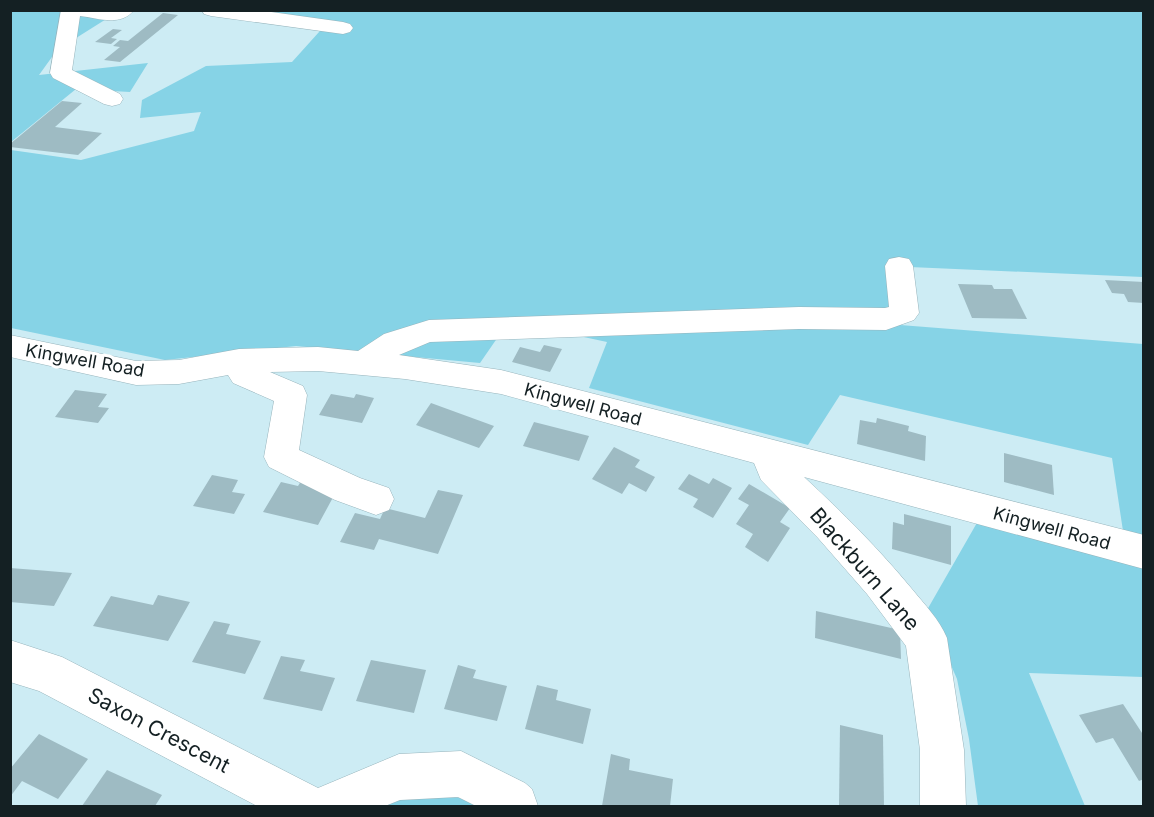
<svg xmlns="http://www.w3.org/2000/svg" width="1154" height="817" font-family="Inter,sans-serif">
	<rect width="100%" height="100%" fill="#cdecf4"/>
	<g fill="#86d3e6">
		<polygon points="10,11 119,11 57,50 39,75 148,63 130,92 76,89 11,142"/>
		<polygon points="247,11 1143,11 1143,277 887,266 892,298 900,325 1143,344 1143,536 1123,531 1112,458 840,395 808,445 589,388 607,342 509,321 480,363 296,346 165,360 11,328 11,150 81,160 194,131 201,112 140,118 142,100 206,66 292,62 328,22"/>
		<polygon points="978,521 1143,561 1143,677 1029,673 1085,806 978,806 969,739 957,679 927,610"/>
		<polygon points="408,788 491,804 493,806 364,806"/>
	</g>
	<g fill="#9ebbc3">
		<polygon points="163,13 178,15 120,62 104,60 120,47 113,46 120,40 128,41"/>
		<polygon points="113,29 122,30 111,38 117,39 111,44 95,42"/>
		<polygon points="62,101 82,103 55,127 102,133 78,155 10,147 10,144"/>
		<polygon points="1105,280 1144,282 1144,303 1128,302 1124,294 1112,293"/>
		<polygon points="958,284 992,285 994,289 1012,289 1027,319 972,318"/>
		<polygon points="544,345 562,349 550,372 512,362 520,347 540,352"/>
		<polygon points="75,390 107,394 98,407 109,408 98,423 55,417"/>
		<polygon points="331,394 354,398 356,394 374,398 362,423 319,415"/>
		<polygon points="431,403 494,426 479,448 416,425"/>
		<polygon points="877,418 909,426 908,431 926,436 925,461 857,444 860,420 876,423"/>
		<polygon points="534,422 589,436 579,461 523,446"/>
		<polygon points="614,447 640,460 635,467 655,477 646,492 629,483 622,494 592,479"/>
		<polygon points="1004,453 1052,465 1054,495 1004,482"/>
		<polygon points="689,474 709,484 713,478 732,488 713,518 693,507 698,499 678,489"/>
		<polygon points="212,475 238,480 232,492 245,494 234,514 193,506"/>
		<polygon points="303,478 337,490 318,525 263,512 281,482 298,486"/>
		<polygon points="749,484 790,508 780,522 790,528 768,562 745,547 753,534 736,524 749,505 738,499"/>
		<polygon points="438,490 463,495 438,554 379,539 374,550 340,542 355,513 380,519 385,508 425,518"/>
		<polygon points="904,514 951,526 951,565 892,549 893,522 904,525"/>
		<polygon points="10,568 36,570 72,573 54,606 10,602"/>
		<polygon points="158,595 190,602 168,641 93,626 111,596 153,605"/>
		<polygon points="816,611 900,630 901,659 815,638"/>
		<polygon points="214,621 230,624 226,634 261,641 245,674 192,662"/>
		<polygon points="281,656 305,660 300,671 335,678 322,711 263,699"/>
		<polygon points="371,660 426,670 414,713 356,701"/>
		<polygon points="458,665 476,670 473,678 507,686 497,721 444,709"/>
		<polygon points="537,685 558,690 556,700 591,709 583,744 525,729"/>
		<polygon points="1123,704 1144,736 1144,779 1139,781 1113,738 1096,743 1079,715"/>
		<polygon points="840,725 883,735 884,806 839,806"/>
		<polygon points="39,734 88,759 58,799 22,781 10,797 10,769"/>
		<polygon points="611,754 630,759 629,770 673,779 670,806 602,806"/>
		<polygon points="107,770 162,795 155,806 82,806"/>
	</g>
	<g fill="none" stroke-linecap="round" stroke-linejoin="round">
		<g stroke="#97b4bc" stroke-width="1">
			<g id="minor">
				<path d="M 61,10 L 134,10 C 121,27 98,18 80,16 L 72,70 L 120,94 L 123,99 L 120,104 L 112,106 L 104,104 L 53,78 L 50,73 Z"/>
				<polygon points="202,10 257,10 343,22 350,24 353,28 350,32 343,34 211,16 204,14"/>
				<path d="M 899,257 L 909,259 L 913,266 L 919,313 L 914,320 L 886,330 L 799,329 L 430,342 L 399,355 L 501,370 L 1144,535 L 1144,569 L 804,477 C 842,512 879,549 912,589 C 925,605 939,619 947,638 L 964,750 L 966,806 L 920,806 L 920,750 L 906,646 L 867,594 L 818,538 L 761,480 L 754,463 L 501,394 L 405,379 L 318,371 L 270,372 L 303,386 L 307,395 L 299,450 L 360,478 L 389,488 L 394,499 L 389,510 L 376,515 L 335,500 L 269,467 L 264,457 L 274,401 L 233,383 L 228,375 L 179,384 L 136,385 L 10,357 L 10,335 L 136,361 L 179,360 L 239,349 L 318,347 L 358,351 L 384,334 L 429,320 L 799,307 L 885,308 L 889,307 L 885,266 L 889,259 Z"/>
				<polygon points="10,640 62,657 318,788 399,754 461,751 525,783 532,789 538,806 476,806 458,797 400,800 385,806 257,806 39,691 10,682"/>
			</g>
		</g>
		<use href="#minor" fill="#fff" fill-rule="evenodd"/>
	</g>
	<g text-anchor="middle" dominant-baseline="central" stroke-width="6" stroke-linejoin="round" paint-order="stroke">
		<g font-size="18" fill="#142023" stroke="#fff">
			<text transform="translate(85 360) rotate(10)">Kingwell Road</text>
			<text transform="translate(583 404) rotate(15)">Kingwell Road</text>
			<text transform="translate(1052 528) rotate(15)">Kingwell Road</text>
		</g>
		<g font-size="21" fill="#142023" stroke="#fff">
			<text transform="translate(865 569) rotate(49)">Blackburn Lane</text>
			<text transform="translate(159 730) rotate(28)">Saxon Crescent</text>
		</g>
	</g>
	<rect width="1154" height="817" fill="none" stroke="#142023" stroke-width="24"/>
</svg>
